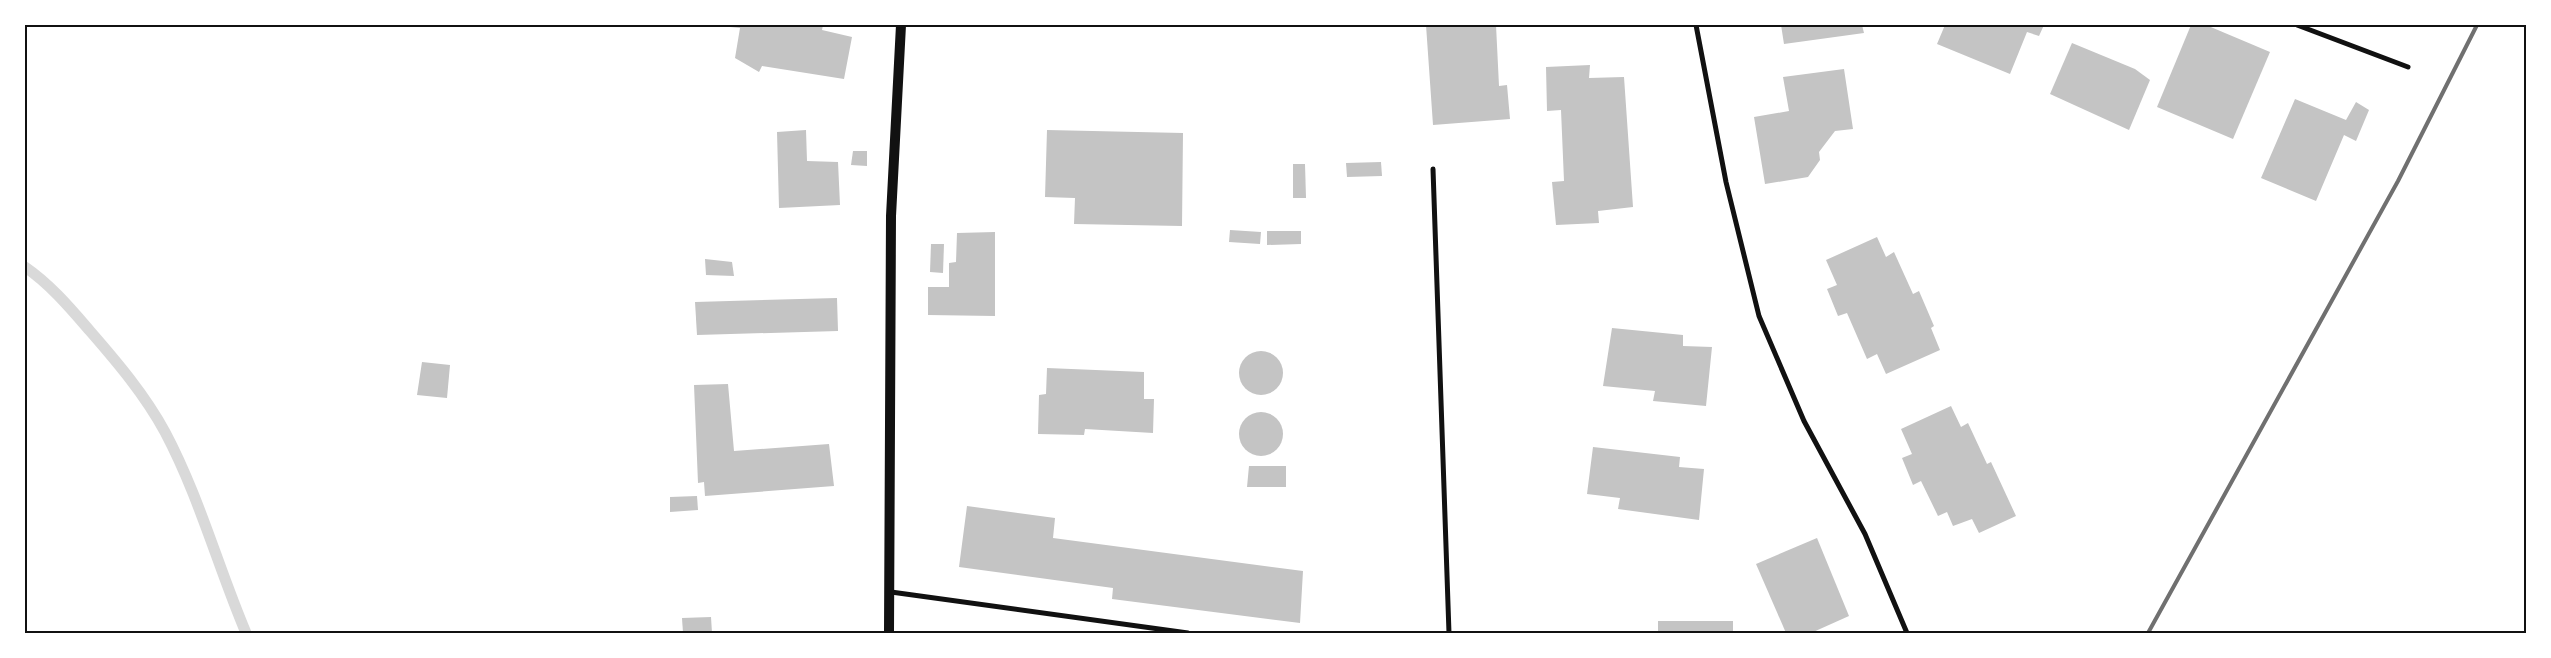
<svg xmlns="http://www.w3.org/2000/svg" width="2551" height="658" font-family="Mulish,sans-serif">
	<rect width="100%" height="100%" fill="#fff"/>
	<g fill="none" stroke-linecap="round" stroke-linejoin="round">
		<path stroke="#d9d9d9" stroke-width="11" d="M 25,267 C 50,284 71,309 90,331 C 117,362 145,395 165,432 C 199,496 218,567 246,633"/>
	</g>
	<g fill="#c4c4c4">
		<polygon points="731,25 823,25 822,30 852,37 844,79 762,66 759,72 735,58 740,28 730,27"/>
		<polygon points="1426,25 1496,25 1499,86 1507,85 1510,119 1433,125"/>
		<polygon points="1781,25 1862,25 1864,33 1784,44"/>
		<polygon points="1945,25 2044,25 2039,36 2027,32 2010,74 1937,44"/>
		<polygon points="2191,25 2206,25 2270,52 2233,139 2157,107"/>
		<polygon points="2072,43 2135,69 2150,80 2129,130 2050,94"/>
		<polygon points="1590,65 1589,78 1624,77 1633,207 1598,211 1599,223 1556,225 1552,182 1564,181 1561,110 1547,111 1546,67"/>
		<polygon points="1844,69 1853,129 1835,131 1819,152 1820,160 1808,177 1765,184 1754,117 1789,111 1783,77"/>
		<polygon points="2295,99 2346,120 2356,102 2369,110 2356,141 2344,135 2316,201 2261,178"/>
		<polygon points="806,130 807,161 838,162 840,205 779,208 777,132"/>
		<polygon points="1047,130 1183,133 1182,226 1074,224 1075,198 1045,197"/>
		<polygon points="853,151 867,151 867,166 851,165"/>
		<polygon points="1381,162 1382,176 1347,177 1346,163"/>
		<polygon points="1293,164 1305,164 1306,198 1293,198"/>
		<polygon points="1230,230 1261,232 1260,244 1229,242"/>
		<polygon points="1267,231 1301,231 1301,244 1267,245"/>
		<polygon points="995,232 995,316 928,315 928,287 949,287 949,263 956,262 957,233"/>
		<polygon points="1877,237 1886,257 1894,252 1913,294 1919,291 1934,326 1931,328 1940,350 1886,374 1877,354 1867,359 1847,313 1838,316 1827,289 1837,285 1826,260"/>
		<polygon points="931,244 944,244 943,273 930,272"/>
		<polygon points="705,259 732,262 734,276 706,275"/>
		<polygon points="837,298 838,331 697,335 695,302"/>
		<polygon points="1612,328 1683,335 1683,346 1712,347 1706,406 1653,401 1655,391 1603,386"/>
		<circle cx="1261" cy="373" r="22"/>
		<polygon points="422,362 450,365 447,398 417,395"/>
		<polygon points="1047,368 1144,372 1144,399 1154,399 1153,433 1085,429 1084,435 1038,434 1039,395 1046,394"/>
		<polygon points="728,384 734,451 829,444 834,486 705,496 704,482 698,483 694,385"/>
		<polygon points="1951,406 1961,427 1968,423 1987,464 1991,462 2016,516 1979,533 1972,519 1953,526 1947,512 1938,516 1921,481 1913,485 1902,458 1912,454 1901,429"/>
		<circle cx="1261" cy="434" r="22"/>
		<polygon points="1593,447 1680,457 1679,467 1704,469 1699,520 1618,509 1620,498 1587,494"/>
		<polygon points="1249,466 1286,466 1286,487 1247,487"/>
		<polygon points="697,496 698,510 670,512 670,497"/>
		<polygon points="967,506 1055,518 1053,538 1303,571 1300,623 1112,599 1113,588 959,567"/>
		<polygon points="1817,538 1849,616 1811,633 1786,633 1756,564"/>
		<polygon points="711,617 712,633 683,633 682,618"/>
		<rect x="1658" y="621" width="75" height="12"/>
	</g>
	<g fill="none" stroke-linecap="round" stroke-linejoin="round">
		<g stroke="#111" stroke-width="5">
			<polyline points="1696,25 1726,182 1759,316 1804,421 1865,534 1907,633"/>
			<polyline points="2297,25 2408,67"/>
			<polyline points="1433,169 1449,633"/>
			<polyline points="891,592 1188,633"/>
		</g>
		<polyline stroke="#111" stroke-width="10" points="889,633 891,216 901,25"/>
		<polyline stroke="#707070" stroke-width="4" points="2148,633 2398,181 2477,25"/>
	</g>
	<rect width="2551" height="658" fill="none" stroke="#ffffff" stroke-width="52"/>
	<rect x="26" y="26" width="2499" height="606" fill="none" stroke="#111" stroke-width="2"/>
</svg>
